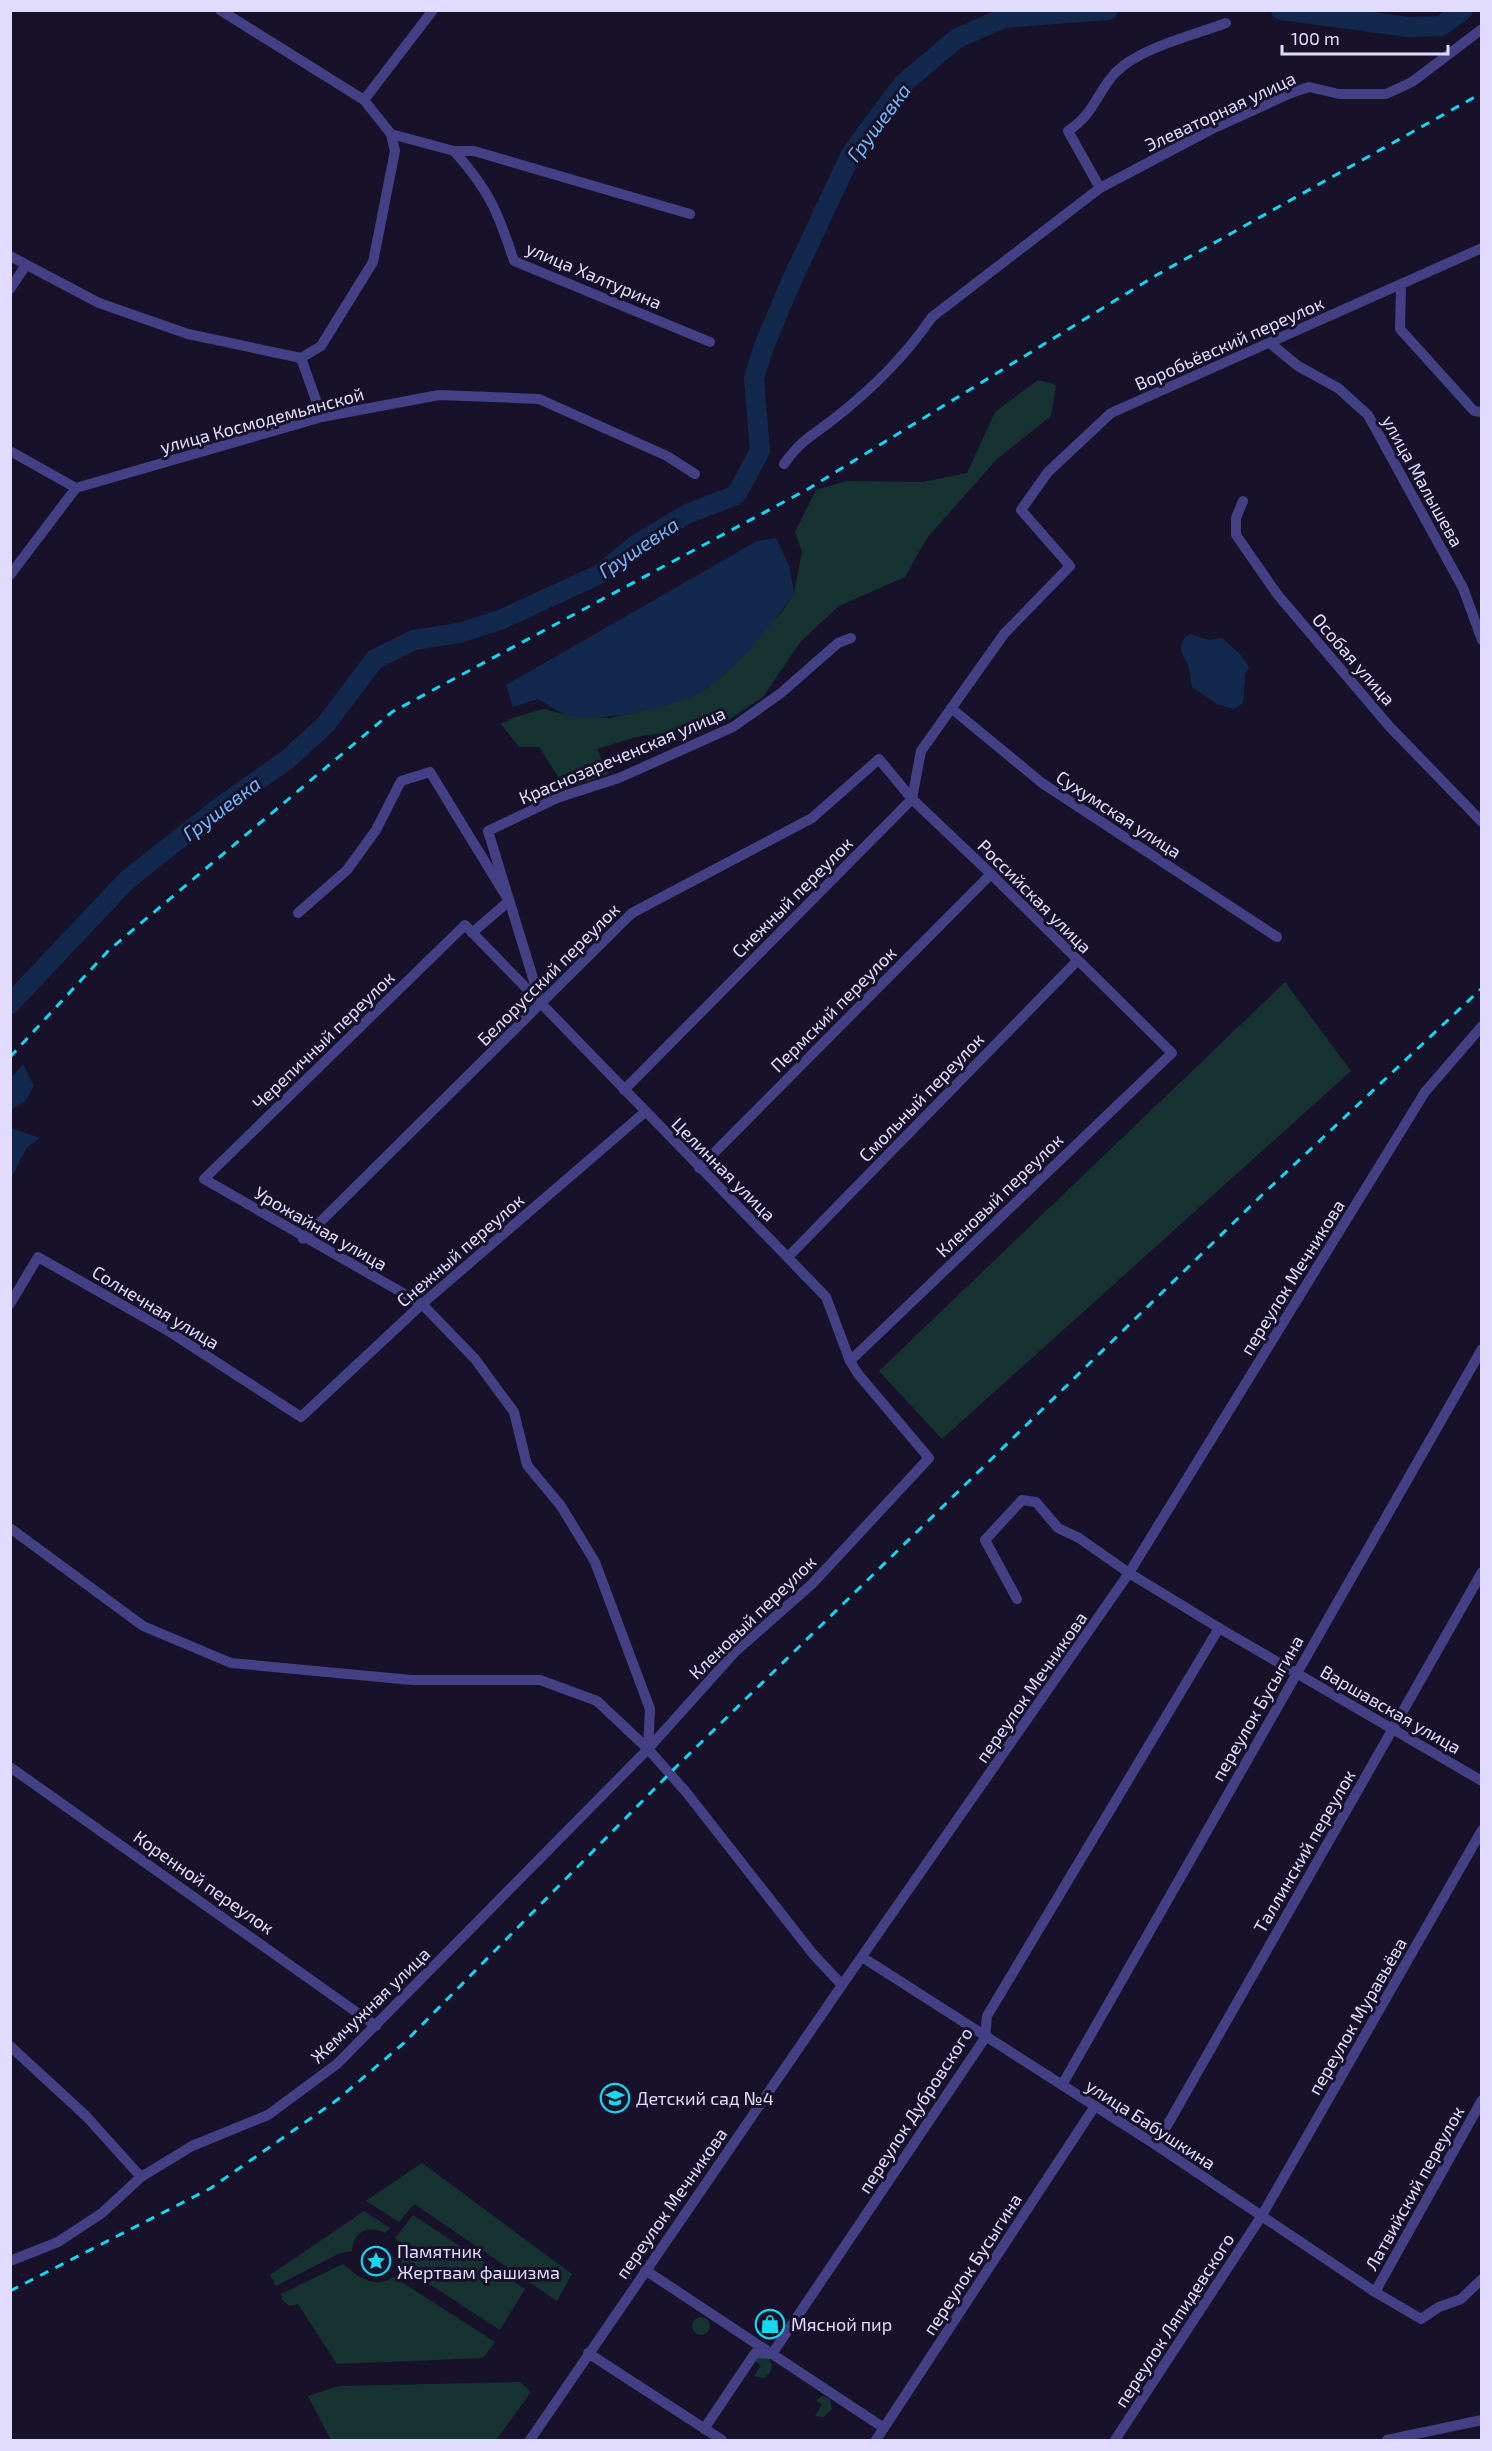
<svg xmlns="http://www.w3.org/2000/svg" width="1492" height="2451" font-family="'Exo 2',sans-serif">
	<rect width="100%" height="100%" fill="#171229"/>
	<g fill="#163332">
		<polygon points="1038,380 1056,385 1051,416 997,459 927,538 905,577 839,606 801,641 763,697 722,724 636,737 597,749 609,774 566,789 539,747 519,747 501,724 515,717 544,709 567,715 611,718 668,704 707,689 782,612 794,593 802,552 795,532 816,490 847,481 923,482 967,473 995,412"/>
		<polygon points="1285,982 1351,1071 942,1439 879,1371"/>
		<polygon points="422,2163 572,2274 557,2301 414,2204 399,2222 366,2201"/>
		<path d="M 364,2211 L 390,2228 L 385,2233 C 369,2225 353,2231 352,2251 L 340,2253 L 276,2286 L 270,2275 Z"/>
		<polygon points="413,2215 525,2289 500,2330 400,2265 404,2251 395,2238"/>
		<path d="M 343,2264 C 359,2277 373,2290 394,2277 L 495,2342 L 483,2358 L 337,2364 L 298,2304 L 290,2306 L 283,2301 L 281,2294 Z"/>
		<circle cx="701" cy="2326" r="9"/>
		<polygon points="759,2357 769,2359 772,2365 770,2373 764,2378 754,2376 761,2365 755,2361"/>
		<polygon points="520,2382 531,2392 496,2440 331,2440 308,2396 339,2386"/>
		<polygon points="823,2396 830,2399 832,2409 824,2417 815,2416 822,2405 816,2400"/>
	</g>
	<g fill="#13284d">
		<path d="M 776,538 L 789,566 L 794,593 C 775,622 736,668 708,688 C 684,706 594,725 566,715 C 556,711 547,704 538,699 L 513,707 L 506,685 L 757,541 Z"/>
		<path d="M 1190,634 L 1209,640 L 1222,638 L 1240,654 L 1249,667 L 1245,676 L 1243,703 L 1234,709 L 1217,704 L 1192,687 C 1191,680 1190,669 1187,663 C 1181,652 1178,649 1185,637 Z"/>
		<polygon points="23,1064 34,1086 25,1101 11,1110 11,1078"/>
		<polygon points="11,1128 40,1138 27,1147 11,1179"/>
	</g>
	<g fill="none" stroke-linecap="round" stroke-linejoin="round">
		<g stroke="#13284d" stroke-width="20">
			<polyline points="1281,10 1409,27 1441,26 1463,10"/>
			<polyline points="10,1004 127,880 216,810 288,759 326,724 375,659 414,640 459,633 500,620 600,574 637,544 687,514 736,495 760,451 754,378 764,346 791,282 851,154 903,84 956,39 1003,18 1108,10"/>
		</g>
		<g stroke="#444085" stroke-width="10">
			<polyline points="364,100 433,10"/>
			<polyline points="391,134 454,151 474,151 690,214"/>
			<path d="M 454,151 C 489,190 498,212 514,261 L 710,342"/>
			<path d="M 1100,188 L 1068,131 C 1095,113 1096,94 1115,73 C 1139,48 1194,35 1226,23"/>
			<polyline points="10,256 99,303 188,334 301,358 321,346 373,262 395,151 391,134 364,100 220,10"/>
			<polyline points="1401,285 1400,329 1474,411 1482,412"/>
			<polyline points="10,289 26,265"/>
			<polyline points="1271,344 1298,366 1338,388 1368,415 1463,588 1482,640"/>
			<polyline points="301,358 322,417"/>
			<polyline points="10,451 76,488"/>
			<path d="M 784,464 C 802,439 812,436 835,418 C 872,389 906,355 932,317 L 1100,188 L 1212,129 L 1291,93 L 1309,87 L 1339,94 L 1386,94 L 1412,82 L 1482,29"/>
			<polyline points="1243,501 1236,518 1236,535 1277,594 1389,726 1482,822"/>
			<polyline points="10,575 76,488 322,417 439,395 539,399 667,456 695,474"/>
			<polyline points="951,708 1042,783 1277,937"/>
			<polyline points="298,913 347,870 376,830 401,781 430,772 509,901 472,933"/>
			<polyline points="540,1001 488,831 557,798 619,778 733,727 781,693 838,643 851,638"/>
			<polyline points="624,1090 912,799 921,751 1004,634 1070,566 1021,510 1048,472 1111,413 1482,248"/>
			<polyline points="699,1168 991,874"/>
			<polyline points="303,1239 632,913 812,818 879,759 912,799 991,874 1172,1053 850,1361"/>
			<polyline points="788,1257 1077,961"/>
			<polyline points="10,1304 38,1257 170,1332 301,1417 422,1304 645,1112"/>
			<polyline points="10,1528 143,1626 231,1663 412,1680 540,1680 597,1701 648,1749 686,1792 813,1954 842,1985"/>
			<polyline points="1017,1599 985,1540 1022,1500 1036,1502 1058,1528 1079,1538 1129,1573 1219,1628 1482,1781"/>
			<polyline points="10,1767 376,2026"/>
			<polyline points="862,1957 1156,2145 1375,2292 1421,2319 1439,2307 1461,2299 1482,2279"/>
			<polyline points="10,2046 86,2116 141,2177"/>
			<polyline points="1062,2085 1482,1349"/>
			<polyline points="1156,2145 1482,1572"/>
			<polyline points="10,2261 58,2242 102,2213 141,2177 192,2146 268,2115 337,2064 648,1749 735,1652 812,1584 929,1458 858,1374 850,1361 826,1297 465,925 204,1179 422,1304 475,1359 514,1412 527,1465 561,1506 595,1562 650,1709 648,1749"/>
			<polyline points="645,2270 884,2428"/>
			<polyline points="1375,2292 1482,2100"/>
			<polyline points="588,2353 722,2440"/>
			<polyline points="704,2429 755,2353 772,2354 985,2038 987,2016 1219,1628"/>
			<polyline points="530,2440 842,1985 1129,1573 1425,1092 1482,1026"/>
			<polyline points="876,2440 1095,2106"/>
			<polyline points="1115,2440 1261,2217 1482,1830"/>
			<polyline points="1387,2440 1482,2420"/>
		</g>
		<g stroke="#15d7f0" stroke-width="3" stroke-dasharray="9 8" stroke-linecap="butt">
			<polyline points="10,1057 109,950 392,712 808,489 1155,276 1482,93"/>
			<polyline points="10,2291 211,2188 337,2100 404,2043 677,1766 1262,1195 1482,988"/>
		</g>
	</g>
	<defs>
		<g id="school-ring" transform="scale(1.5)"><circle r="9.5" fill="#171229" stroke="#15d7f0" stroke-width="1.5"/><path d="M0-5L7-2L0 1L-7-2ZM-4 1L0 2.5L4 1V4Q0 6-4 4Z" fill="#15d7f0"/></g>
		<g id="sight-ring" transform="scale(1.5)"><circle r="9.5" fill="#171229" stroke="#15d7f0" stroke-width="1.5"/><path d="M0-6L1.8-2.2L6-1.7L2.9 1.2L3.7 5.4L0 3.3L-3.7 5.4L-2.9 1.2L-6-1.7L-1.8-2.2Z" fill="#15d7f0"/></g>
		<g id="shop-ring" transform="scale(1.5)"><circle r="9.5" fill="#171229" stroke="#15d7f0" stroke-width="1.5"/><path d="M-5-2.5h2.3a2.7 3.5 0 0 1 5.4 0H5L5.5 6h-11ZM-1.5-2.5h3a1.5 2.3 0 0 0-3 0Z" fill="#15d7f0"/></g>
	</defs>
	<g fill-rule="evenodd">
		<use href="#school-ring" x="615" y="2098"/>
		<use href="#sight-ring" x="376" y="2261"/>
		<use href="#shop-ring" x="770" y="2324"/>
	</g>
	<g text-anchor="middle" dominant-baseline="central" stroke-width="6" stroke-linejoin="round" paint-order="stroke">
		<g font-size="18" fill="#e1dcfd" stroke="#171229">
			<text transform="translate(1220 111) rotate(-25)">Элеваторная улица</text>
			<text transform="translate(594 275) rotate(23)">улица Халтурина</text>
			<text transform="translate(1229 343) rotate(-24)">Воробьёвский переулок</text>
			<text transform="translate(262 420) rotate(-15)">улица Космодемьянской</text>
			<text transform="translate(1423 481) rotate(61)">улица Малышева</text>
			<text transform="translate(1354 659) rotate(49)">Особая улица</text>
			<text transform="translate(622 755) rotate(-23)">Краснозареченская улица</text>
			<text transform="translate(1119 814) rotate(33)">Сухумская улица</text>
			<text transform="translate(1035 896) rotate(45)">Российская улица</text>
			<text transform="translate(792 897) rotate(-45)">Снежный переулок</text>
			<text transform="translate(548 974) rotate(-45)">Белорусский переулок</text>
			<text transform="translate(833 1009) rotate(-45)">Пермский переулок</text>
			<text transform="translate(323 1040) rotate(-44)">Черепичный переулок</text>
			<text transform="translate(921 1097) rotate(-46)">Смольный переулок</text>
			<text transform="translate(724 1169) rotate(45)">Целинная улица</text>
			<text transform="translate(999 1195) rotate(-44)">Кленовый переулок</text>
			<text transform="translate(321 1228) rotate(30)">Урожайная улица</text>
			<text transform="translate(460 1250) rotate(-41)">Снежный переулок</text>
			<text transform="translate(1292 1277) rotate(-58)">переулок Мечникова</text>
			<text transform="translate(156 1307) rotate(31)">Солнечная улица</text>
			<text transform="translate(752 1617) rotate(-44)">Кленовый переулок</text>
			<text transform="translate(1031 1687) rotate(-55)">переулок Мечникова</text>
			<text transform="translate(1257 1708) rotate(-60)">переулок Бусыгина</text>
			<text transform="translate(1391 1709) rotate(30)">Варшавская улица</text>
			<text transform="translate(1304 1851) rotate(-60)">Таллинский переулок</text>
			<text transform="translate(204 1882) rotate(35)">Коренной переулок</text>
			<text transform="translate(370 2005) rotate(-44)">Жемчужная улица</text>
			<text transform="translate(1357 2016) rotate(-60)">переулок Муравьёва</text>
			<text transform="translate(915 2110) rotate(-57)">переулок Дубровского</text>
			<text transform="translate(1151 2124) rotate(33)">улица Бабушкина</text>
			<text transform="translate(1414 2188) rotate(-61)">Латвийский переулок</text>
			<text transform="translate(671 2203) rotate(-55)">переулок Мечникова</text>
			<text transform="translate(972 2264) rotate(-57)">переулок Бусыгина</text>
			<text transform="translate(1174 2320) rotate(-57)">переулок Ляпидевского</text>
		</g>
		<g font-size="18" fill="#e1dcfd" stroke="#171229" text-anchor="start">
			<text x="636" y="2098">Детский сад №4</text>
			<text x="397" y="2251">Памятник<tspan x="397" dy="21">Жертвам фашизма</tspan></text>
			<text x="791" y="2324">Мясной пир</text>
		</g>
		<g font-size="20" font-style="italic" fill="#71b7f6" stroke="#171229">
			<text transform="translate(878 122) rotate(-53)">Грушевка</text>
			<text transform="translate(638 547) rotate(-34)">Грушевка</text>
			<text transform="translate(221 808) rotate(-37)">Грушевка</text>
		</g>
	</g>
	<rect width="1492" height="2451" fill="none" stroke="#e1dcfd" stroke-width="24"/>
	<path d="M1282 45v9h166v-9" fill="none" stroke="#e1dcfd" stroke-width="3"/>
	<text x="1291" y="45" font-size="18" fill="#e1dcfd" stroke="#171229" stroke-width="4.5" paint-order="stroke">100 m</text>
</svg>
